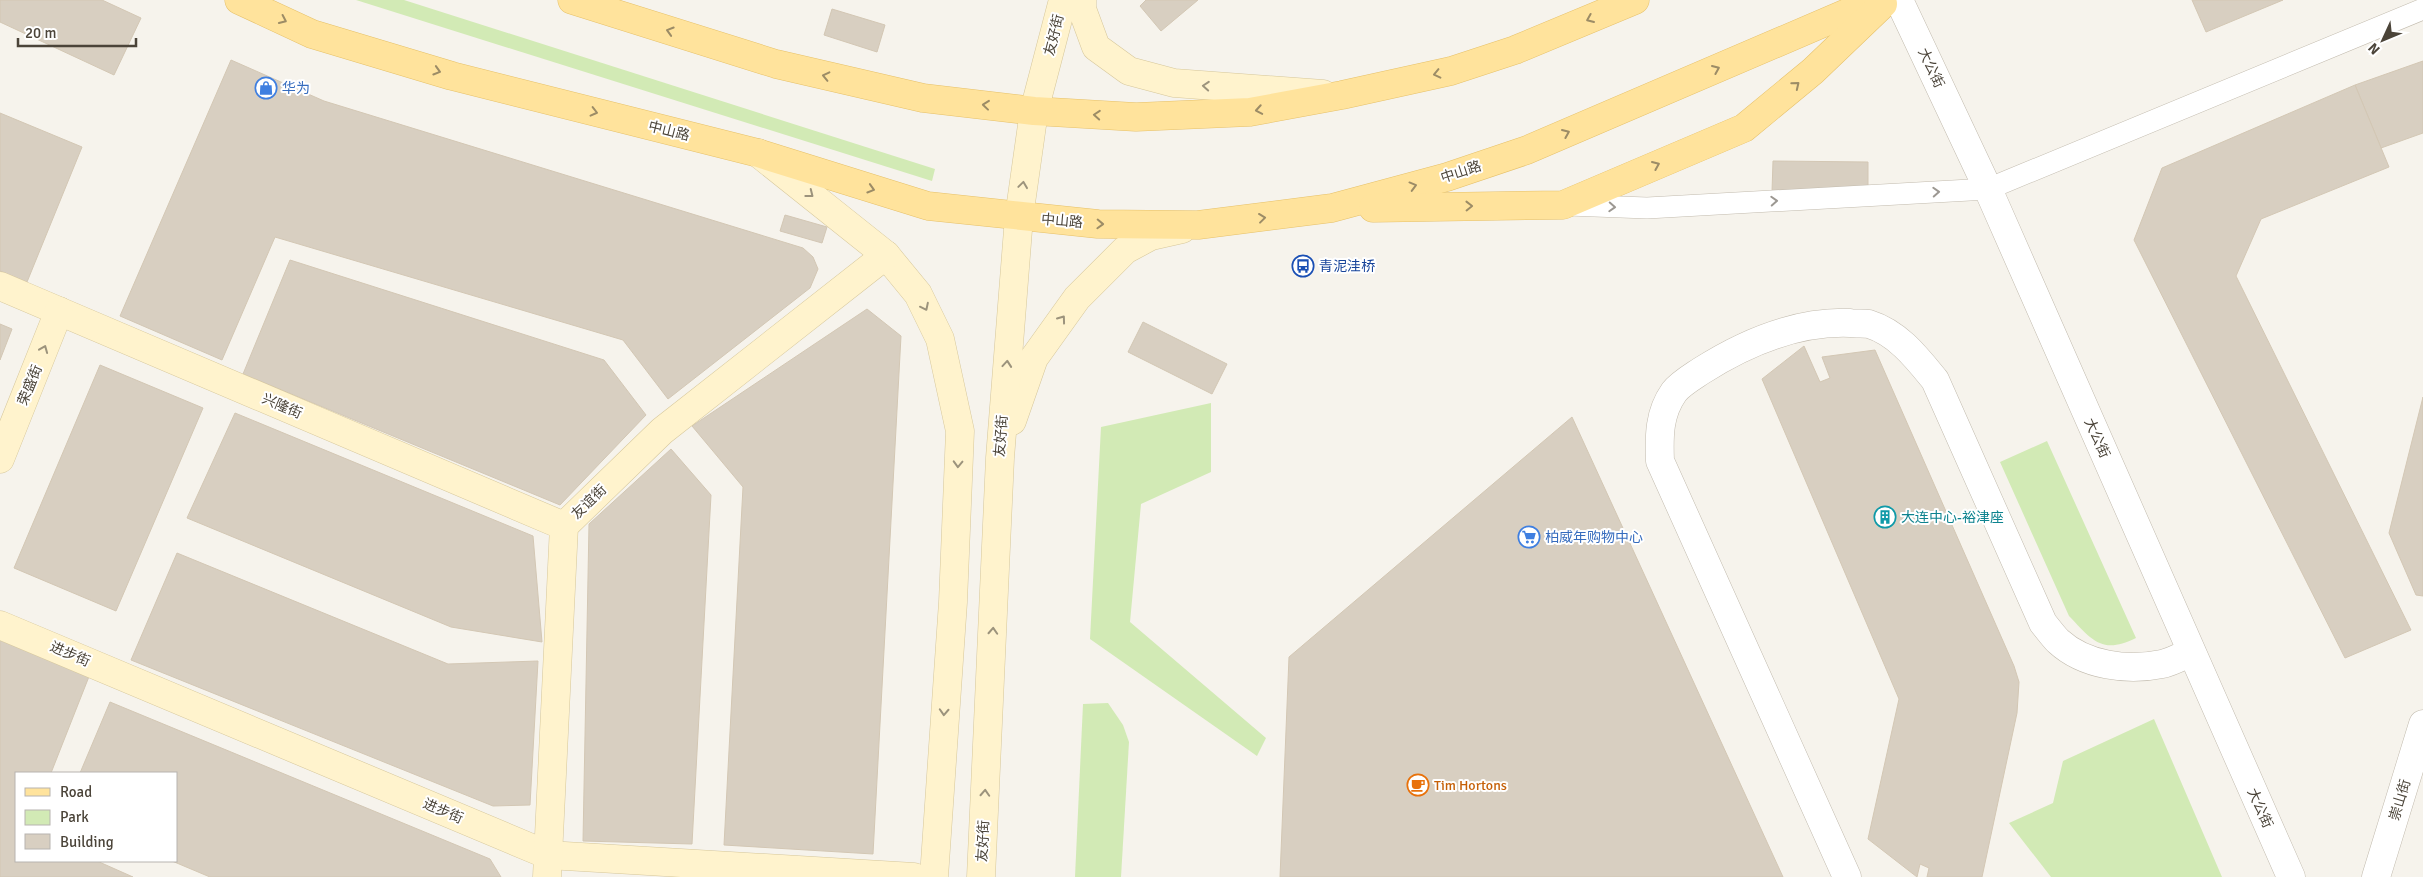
<svg xmlns="http://www.w3.org/2000/svg" width="2423" height="877" font-family="Signika,'Noto Sans SC',sans-serif">
	<rect width="100%" height="100%" fill="#f6f3ec"/>
	<g fill="#d2eab5">
		<polygon points="356,0 404,0 935,169 932,181"/>
		<polygon points="1211,403 1211,472 1141,504 1130,622 1266,738 1257,756 1090,639 1101,427"/>
		<path d="M 2047,441 L 2136,638 C 2102,655 2092,640 2069,616 L 2000,462 Z"/>
		<polygon points="1108,703 1123,725 1129,742 1121,877 1075,877 1083,704"/>
		<polygon points="2154,719 2222,877 2051,877 2009,823 2053,803 2063,761"/>
	</g>
	<g fill="#d8cfc1" stroke="#d3c7b4">
		<polygon points="0,0 102,0 141,18 114,75 0,22"/>
		<polygon points="1146,0 1198,0 1161,31 1140,6"/>
		<polygon points="2192,0 2283,0 2206,32"/>
		<polygon points="832,9 885,25 877,52 824,35"/>
		<polygon points="231,60 324,101 803,248 813,257 818,269 810,288 668,399 623,340 275,237 222,360 120,316"/>
		<polygon points="2423,61 2423,133 2381,148 2355,85"/>
		<polygon points="2355,85 2389,167 2261,219 2236,276 2411,630 2345,658 2134,240 2162,168"/>
		<polygon points="0,113 82,147 27,282 0,271"/>
		<polygon points="1773,161 1868,162 1868,193 1772,192"/>
		<polygon points="785,215 827,227 822,243 780,231"/>
		<polygon points="290,260 604,360 646,415 560,505 243,374"/>
		<polygon points="867,309 901,336 873,854 724,845 743,487 692,426"/>
		<polygon points="1143,322 1227,364 1212,394 1128,352"/>
		<polygon points="0,324 12,329 0,360"/>
		<polygon points="1804,346 1820,382 1830,378 1822,357 1875,350 2014,666 2019,682 2017,713 1982,877 1927,877 1929,868 1920,864 1917,877 1868,839 1899,699 1762,379"/>
		<polygon points="100,365 203,408 116,611 14,568"/>
		<polygon points="2423,397 2423,596 2416,595 2389,533"/>
		<polygon points="235,413 533,536 542,642 451,627 187,518"/>
		<polygon points="1572,417 1783,877 1280,877 1289,657"/>
		<polygon points="671,449 711,495 692,844 583,841 589,524"/>
		<polygon points="177,553 448,664 538,661 530,805 493,806 131,660"/>
		<polygon points="0,636 90,674 51,773 16,773 16,861 97,861 133,877 0,877"/>
		<polygon points="110,702 490,859 501,877 210,877 172,861 176,861 176,773 80,773"/>
	</g>
	<g fill="none" stroke-linecap="round" stroke-linejoin="round">
		<g stroke="#c2bbae" stroke-width="22">
			<polyline id="lane" points="1568,205 1647,208 1988,189 2423,9"/>
		</g>
		<g stroke="#c2bbae" stroke-width="29">
			<g id="street">
				<polyline points="1899,0 1988,189 2291,877"/>
				<path d="M 1847,877 L 1660,461 C 1659,436 1659,413 1674,392 C 1680,384 1692,377 1701,371 C 1745,343 1797,321 1850,323 C 1856,324 1864,323 1869,324 C 1898,333 1917,358 1935,380 L 2043,623 C 2048,629 2053,636 2058,641 C 2085,666 2128,671 2162,664 C 2172,662 2182,656 2191,652"/>
				<polyline points="2376,877 2423,724"/>
			</g>
		</g>
		<g stroke="#d6c79b" stroke-width="29">
			<g id="secondary">
				<polyline points="1082,0 1082,9 1096,47 1129,71 1174,83 1323,94"/>
				<polyline points="758,153 886,255 918,294 940,339 960,431 953,602 934,877"/>
				<polyline points="0,286 564,526"/>
				<polyline points="1012,421 1034,358 1077,298 1125,250 1151,236 1182,229"/>
				<polyline points="0,459 59,311"/>
				<polyline points="0,625 548,855 914,877"/>
				<polyline points="547,877 564,526 662,431 886,255"/>
				<polyline points="981,877 1000,458 1019,217 1034,111 1063,0"/>
			</g>
		</g>
		<g stroke="#e6c16a" stroke-width="29">
			<g id="primary">
				<polyline points="239,0 312,34 452,76 758,153 928,206 1098,224 1198,225 1332,208 1447,177 1527,150 1877,0"/>
				<polyline points="572,0 776,64 923,98 1034,111 1136,117 1250,112 1342,95 1451,71 1515,50 1635,0"/>
				<polyline points="1373,208 1563,205 1744,128 1813,71 1883,4"/>
			</g>
		</g>
		<use href="#lane" stroke="#fff" stroke-width="21"/>
		<use href="#street" stroke="#fff" stroke-width="28"/>
		<use href="#secondary" stroke="#fff3cd" stroke-width="28"/>
		<use href="#primary" stroke="#ffe39c" stroke-width="28"/>
	</g>
	<defs><path id="oneway-chevron" d="M-2-3.5L2.5 0L-2 3.5" fill="none" stroke-width="1.6" stroke-linecap="round" stroke-linejoin="round" transform="scale(1.25)"/></defs>
	<g stroke="#9c8c66">
		<use href="#oneway-chevron" transform="translate(1590 19) rotate(157)"/>
		<use href="#oneway-chevron" transform="translate(283 20) rotate(25)"/>
		<use href="#oneway-chevron" transform="translate(670 31) rotate(-163)"/>
		<use href="#oneway-chevron" transform="translate(1716 69) rotate(-23)"/>
		<use href="#oneway-chevron" transform="translate(437 71) rotate(17)"/>
		<use href="#oneway-chevron" transform="translate(1437 74) rotate(167)"/>
		<use href="#oneway-chevron" transform="translate(826 76) rotate(-167)"/>
		<use href="#oneway-chevron" transform="translate(1796 85) rotate(-39)"/>
		<use href="#oneway-chevron" transform="translate(986 105) rotate(-174)"/>
		<use href="#oneway-chevron" transform="translate(1259 110) rotate(170)"/>
		<use href="#oneway-chevron" transform="translate(594 112) rotate(14)"/>
		<use href="#oneway-chevron" transform="translate(1097 115) rotate(-176)"/>
		<use href="#oneway-chevron" transform="translate(1566 133) rotate(-23)"/>
		<use href="#oneway-chevron" transform="translate(1656 165) rotate(-23)"/>
		<use href="#oneway-chevron" transform="translate(1413 186) rotate(-15)"/>
		<use href="#oneway-chevron" transform="translate(871 189) rotate(17)"/>
		<use href="#oneway-chevron" transform="translate(1469 206) rotate(-1)"/>
		<use href="#oneway-chevron" transform="translate(1262 218) rotate(-7)"/>
		<use href="#oneway-chevron" transform="translate(1100 224) rotate(2)"/>
	</g>
	<g stroke="#9c937c">
		<use href="#oneway-chevron" transform="translate(1206 86) rotate(-176)"/>
		<use href="#oneway-chevron" transform="translate(1023 185) rotate(-82)"/>
		<use href="#oneway-chevron" transform="translate(810 194) rotate(38)"/>
		<use href="#oneway-chevron" transform="translate(925 307) rotate(64)"/>
		<use href="#oneway-chevron" transform="translate(1062 319) rotate(-54)"/>
		<use href="#oneway-chevron" transform="translate(44 349) rotate(-68)"/>
		<use href="#oneway-chevron" transform="translate(1007 364) rotate(-85)"/>
		<use href="#oneway-chevron" transform="translate(958 464) rotate(92)"/>
		<use href="#oneway-chevron" transform="translate(993 631) rotate(-87)"/>
		<use href="#oneway-chevron" transform="translate(944 712) rotate(93)"/>
		<use href="#oneway-chevron" transform="translate(985 793) rotate(-87)"/>
	</g>
	<g stroke="#9c9892">
		<use href="#oneway-chevron" transform="translate(1936 192) rotate(-3)"/>
		<use href="#oneway-chevron" transform="translate(1774 201) rotate(-3)"/>
		<use href="#oneway-chevron" transform="translate(1612 207) rotate(3)"/>
	</g>
	<defs>
		<g id="shop-ring" transform="scale(1.125)"><circle r="9.5" fill="#fff" stroke="#3f7fe0" stroke-width="1.5"/><path d="M-5-2.5h2.3a2.7 3.5 0 0 1 5.4 0H5L5.5 6h-11ZM-1.5-2.5h3a1.5 2.3 0 0 0-3 0Z" fill="#3f7fe0"/></g>
		<g id="bus-ring" transform="scale(1.125)"><circle r="9.5" fill="#fff" stroke="#1a4fb4" stroke-width="1.5"/><path d="M-5-6H5V4H4V6H2V4H-2V6H-4V4H-5ZM-3.5-4V0h7V-4ZM-3.5 1.2v1.5H-2V1.2ZM2 1.2v1.5H3.5V1.2Z" fill="#1a4fb4"/></g>
		<g id="building-ring" transform="scale(1.125)"><circle r="9.5" fill="#fff" stroke="#0f9aa8" stroke-width="1.5"/><path d="M-4-6H4V6H1V3H-1V6H-4ZM-2.5-4.3h1.7v1.8h-1.7ZM.8-4.3h1.7v1.8H.8ZM-2.5-1h1.7V.8h-1.7ZM.8-1h1.7V.8H.8Z" fill="#0f9aa8"/></g>
		<g id="supermarket-ring" transform="scale(1.125)"><circle r="9.5" fill="#fff" stroke="#3f7fe0" stroke-width="1.5"/><path d="M-6-5.5h2.5l.6 2H6L4.5 2H-2.5L-4.4-4H-6ZM-1.5 3.2a1.3 1.3 0 1 0 .1 0ZM3 3.2a1.3 1.3 0 1 0 .1 0Z" fill="#3f7fe0"/></g>
		<g id="cafe-ring" transform="scale(1.125)"><circle r="9.5" fill="#fff" stroke="#e8710a" stroke-width="1.5"/><path d="M-5.5-4.5H6V0H3Q3 3.5 0 3.5H-2.5Q-5.5 3.5-5.5 0ZM3-3.2v2h1.7v-2ZM-6 4.5H4V6H-6Z" fill="#e8710a"/></g>
	</defs>
	<g fill-rule="evenodd">
		<use href="#shop-ring" x="266" y="88"/>
		<use href="#bus-ring" x="1303" y="266"/>
		<use href="#building-ring" x="1885" y="517"/>
		<use href="#supermarket-ring" x="1529" y="537"/>
		<use href="#cafe-ring" x="1418" y="785"/>
	</g>
	<g text-anchor="middle" dominant-baseline="central" stroke-width="4" stroke-linejoin="round" paint-order="stroke">
		<g font-size="14" fill="#4b4439" stroke="#fff">
			<text transform="translate(1054 35) rotate(-76)">友好街</text>
			<text transform="translate(1931 68) rotate(65)">大公街</text>
			<text transform="translate(669 131) rotate(14)">中山路</text>
			<text transform="translate(1461 172) rotate(-18)">中山路</text>
			<text transform="translate(1062 221) rotate(5)">中山路</text>
			<text transform="translate(30 385) rotate(-68)">荣盛街</text>
			<text transform="translate(282 406) rotate(23)">兴隆街</text>
			<text transform="translate(1001 436) rotate(-86)">友好街</text>
			<text transform="translate(2097 438) rotate(66)">大公街</text>
			<text transform="translate(589 502) rotate(-44)">友谊街</text>
			<text transform="translate(70 654) rotate(23)">进步街</text>
			<text transform="translate(2400 800) rotate(-73)">崇山街</text>
			<text transform="translate(2260 808) rotate(66)">大公街</text>
			<text transform="translate(443 811) rotate(23)">进步街</text>
			<text transform="translate(983 841) rotate(-87)">友好街</text>
		</g>
		<g font-size="14" fill="#366cbe" stroke="#fff" text-anchor="start">
			<text x="282" y="88">华为</text>
			<text x="1545" y="537">柏威年购物中心</text>
		</g>
		<g font-size="14" fill="#164399" stroke="#fff" text-anchor="start">
			<text x="1319" y="266">青泥洼桥</text>
		</g>
		<g font-size="14" fill="#0d838f" stroke="#fff" text-anchor="start">
			<text x="1901" y="517">大连中心-裕津座</text>
		</g>
		<g font-size="14" fill="#c56008" stroke="#fff" text-anchor="start">
			<text x="1434" y="785">Tim Hortons</text>
		</g>
	</g>
	<rect x="15" y="772" width="162" height="90" fill="#ffffff" stroke="#b7b4b0"/>
	<rect x="25" y="788" width="25" height="8" fill="#ffe39c" stroke="#b7b4b0"/>
	<text x="60" y="797" font-size="15" fill="#4b4439">Road</text>
	<rect x="25" y="810" width="25" height="15" fill="#d2eab5" stroke="#b7b4b0"/>
	<text x="60" y="822" font-size="15" fill="#4b4439">Park</text>
	<rect x="25" y="834" width="25" height="15" fill="#d8cfc1" stroke="#b7b4b0"/>
	<text x="60" y="847" font-size="15" fill="#4b4439">Building</text>
	<g transform="translate(2383 40) rotate(226)" stroke="#ffffff" stroke-width="4" paint-order="stroke">
	<path d="M0-4L9 19L0 12L-9 19Z" fill="#4b4439"/>
	<text y="-8" font-size="14" font-weight="bold" text-anchor="middle" fill="#4b4439">N</text>
	</g>
	<path d="M18 38v8h118v-8" fill="none" stroke="#4b4439" stroke-width="2.5"/>
	<text x="25" y="38" font-size="15" fill="#4b4439" stroke="#ffffff" stroke-width="4" paint-order="stroke">20 m</text>
</svg>
